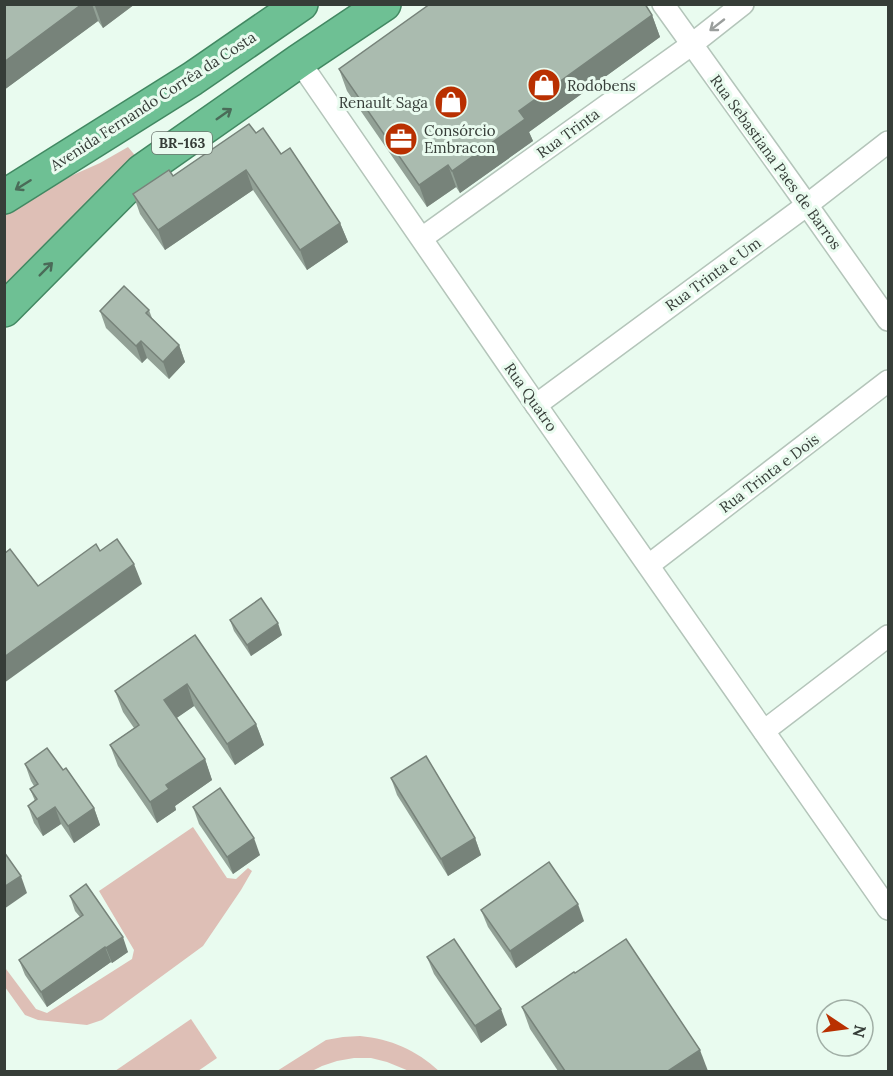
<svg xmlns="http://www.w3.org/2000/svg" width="893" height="1076" font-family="Lora,serif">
	<rect width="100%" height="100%" fill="#e9fbef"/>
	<g fill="#debfb6">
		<polygon points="128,147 138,159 5,291 5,208 21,198 100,163"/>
		<polygon points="193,827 227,878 236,879 248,868 252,871 241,890 203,946 102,1020 87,1025 38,1020 25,1015 5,987 5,970 6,969 36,1009 47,1013 132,959 134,950 99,891"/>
		<polygon points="191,1019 217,1058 198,1071 115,1071"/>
		<path d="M 360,1036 C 391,1039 416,1050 439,1071 L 409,1071 L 387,1062 L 371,1058 L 354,1058 L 337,1061 L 322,1066 L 312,1071 L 277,1071 L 326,1040 L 343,1037 Z"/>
	</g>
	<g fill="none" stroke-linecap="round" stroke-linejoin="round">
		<g stroke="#b4c5ba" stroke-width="24">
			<g id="minor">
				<polyline points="663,4 807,205 888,320"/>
				<polyline points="299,61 536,405 888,909"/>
				<polyline points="422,238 691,45 743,4"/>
				<polyline points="536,405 807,205 888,142"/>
				<polyline points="649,565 888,381"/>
				<polyline points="764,731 888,636"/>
			</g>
		</g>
		<g stroke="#428862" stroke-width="36">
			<g id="trunk">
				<polyline points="4,197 192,79 301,4"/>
				<polyline points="4,310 142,171 299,61 384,4"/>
			</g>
		</g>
		<use href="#minor" stroke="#fff" stroke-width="21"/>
		<use href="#trunk" stroke="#6ec094" stroke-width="33"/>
	</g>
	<g fill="#92a196">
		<polygon points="4,4 135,4 103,28 98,21 4,90"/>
		<polygon points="652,15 660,37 529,132 533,141 460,193 456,187 427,207 347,91 339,69"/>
		<polygon points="256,133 281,154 340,223 348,242 307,270 253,190 165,250 140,214 133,194 173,176"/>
		<polygon points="149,310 152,318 179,345 185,362 169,379 147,358 142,363 106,328 100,311"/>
		<polygon points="230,620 282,635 251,656 234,631"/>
		<polygon points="195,635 256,724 264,745 235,765 194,706 176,718 205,759 212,780 175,806 176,810 157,823 118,766 110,745 134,728 123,712 115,691"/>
		<polygon points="25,764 63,770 94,808 100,825 74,843 61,824 43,836 34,823 28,806 35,801 30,789 34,786 31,781"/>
		<polygon points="391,778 475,838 481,855 448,876 397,795"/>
		<polygon points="193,807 260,855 233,874 199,824"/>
		<polygon points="70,896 128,952 112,963 111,962 47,1007 25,975 19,960 80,917 75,911"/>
		<polygon points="481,910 584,921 516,968 488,927"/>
		<polygon points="427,957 507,1025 481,1043 434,974"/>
		<polygon points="575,973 708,1071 558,1071 530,1029 522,1007"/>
	</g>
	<g fill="#77837a">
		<polygon points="82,4 92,4 98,21 4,90 4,62"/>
		<polygon points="97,4 135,4 103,28 95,6"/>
		<polygon points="652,15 660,37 529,132 533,141 460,193 452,171 519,111"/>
		<polygon points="448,165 456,187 427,207 419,185"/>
		<polygon points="246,170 253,190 165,250 158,230"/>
		<polygon points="340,223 348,242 307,270 300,250"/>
		<polygon points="141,341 147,358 142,363 136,346"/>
		<polygon points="179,345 185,362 169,379 163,362"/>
		<polygon points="134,564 142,584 4,683 4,657"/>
		<polygon points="278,623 282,635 251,656 247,645"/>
		<polygon points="187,684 194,706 171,722 164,700"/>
		<polygon points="256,724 264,745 235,765 227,744"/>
		<polygon points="205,759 212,780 175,806 176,810 157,823 150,802 166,785"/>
		<polygon points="55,807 61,824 43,836 37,819"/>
		<polygon points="94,808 100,825 74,843 68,826"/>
		<polygon points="254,838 260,855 233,874 227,857"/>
		<polygon points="475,838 481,855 448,876 441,859"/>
		<polygon points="21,876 27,893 4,909 4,887"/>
		<polygon points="578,904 584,921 516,968 510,951"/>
		<polygon points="123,937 128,952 112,963 106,948"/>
		<polygon points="105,947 111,962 47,1007 41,992"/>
		<polygon points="501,1009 507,1025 481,1043 475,1026"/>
		<polygon points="700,1050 708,1071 668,1071"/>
	</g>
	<g fill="#aabbaf" stroke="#77837a" stroke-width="1.5">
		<polygon points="4,4 82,4 4,62"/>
		<polygon points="430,4 645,4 652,15 519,111 525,119 452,171 448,165 419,185 339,69"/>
		<polygon points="249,124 256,133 263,128 281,154 290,148 340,223 300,250 246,170 158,230 133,194 169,170 173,176"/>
		<polygon points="124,286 149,310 146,313 179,345 163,362 141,341 136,346 100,311"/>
		<polygon points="117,539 134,564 4,657 4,554 10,549 38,586 96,544 100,551"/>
		<polygon points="261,598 278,623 247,645 230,620"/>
		<polygon points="195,635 256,724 227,744 187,684 164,700 205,759 166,785 169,789 150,802 110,745 139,725 115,691"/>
		<polygon points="47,748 63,770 66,768 94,808 68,826 55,807 37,819 28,806 37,799 30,789 38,784 25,764"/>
		<polygon points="426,756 475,838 441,859 391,778"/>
		<polygon points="220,788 254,838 227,857 193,807"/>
		<polygon points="4,852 21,876 4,887"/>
		<polygon points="549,862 578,904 510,951 481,910"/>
		<polygon points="86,884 123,937 106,948 105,947 41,992 19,960 83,915 70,896"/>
		<polygon points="454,939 501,1009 475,1026 427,957"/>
		<polygon points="626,939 700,1050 668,1071 565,1071 522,1007 574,972 575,973"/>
	</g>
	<defs><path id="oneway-shaft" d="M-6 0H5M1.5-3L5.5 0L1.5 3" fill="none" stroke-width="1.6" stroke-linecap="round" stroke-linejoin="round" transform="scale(1.5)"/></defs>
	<use stroke="#9a9e9c" href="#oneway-shaft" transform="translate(717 25) rotate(142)"/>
	<g stroke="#4a6b58">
		<use href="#oneway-shaft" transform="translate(224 114) rotate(-35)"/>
		<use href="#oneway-shaft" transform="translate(23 185) rotate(148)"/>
		<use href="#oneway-shaft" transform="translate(46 269) rotate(-45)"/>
	</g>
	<defs>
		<g id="shop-disc" transform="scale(1.725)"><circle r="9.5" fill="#b93001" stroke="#e9fbef"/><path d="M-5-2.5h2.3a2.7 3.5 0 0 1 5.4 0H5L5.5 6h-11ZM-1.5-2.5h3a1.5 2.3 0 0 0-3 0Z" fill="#fff"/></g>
		<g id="office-disc" transform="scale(1.725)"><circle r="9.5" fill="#b93001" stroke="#e9fbef"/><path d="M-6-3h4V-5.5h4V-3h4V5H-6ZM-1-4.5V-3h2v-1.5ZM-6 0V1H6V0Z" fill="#fff"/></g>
	</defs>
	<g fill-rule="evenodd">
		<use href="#shop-disc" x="544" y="85"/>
		<use href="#shop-disc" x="451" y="102"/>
		<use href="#office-disc" x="401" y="139"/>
	</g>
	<g text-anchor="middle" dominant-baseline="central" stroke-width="6" stroke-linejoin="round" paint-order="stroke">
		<rect fill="#e9fbef" stroke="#6c766f" stroke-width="1.5" x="152" y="132" width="60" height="22" rx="4.5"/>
		<g font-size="14" font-weight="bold" fill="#363d38">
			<text x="182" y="143">BR-163</text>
		</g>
		<g font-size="15" fill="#363d38" stroke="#e9fbef" text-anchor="start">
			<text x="567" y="85">Rodobens</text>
			<text x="428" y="102" text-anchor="end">Renault Saga</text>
			<text x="424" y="130">Consórcio<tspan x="424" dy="17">Embracon</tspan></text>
		</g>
		<g font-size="15" fill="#363d38" stroke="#e9fbef">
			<text transform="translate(153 101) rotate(-33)">Avenida Fernando Corrêa da Costa</text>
			<text transform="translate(568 133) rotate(-36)">Rua Trinta</text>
			<text transform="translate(776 162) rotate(54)">Rua Sebastiana Paes de Barros</text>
			<text transform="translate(713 274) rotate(-36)">Rua Trinta e Um</text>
			<text transform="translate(531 397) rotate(55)">Rua Quatro</text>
			<text transform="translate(769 473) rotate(-37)">Rua Trinta e Dois</text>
		</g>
	</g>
	<rect width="893" height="1076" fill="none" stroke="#363d38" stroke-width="12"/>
	<g transform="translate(845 1028) rotate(103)"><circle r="28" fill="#e9fbef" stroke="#a1afa6" stroke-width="1.5"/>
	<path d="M0-4.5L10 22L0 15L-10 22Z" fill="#b93001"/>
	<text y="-9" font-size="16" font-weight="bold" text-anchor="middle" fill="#363d38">N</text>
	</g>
</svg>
